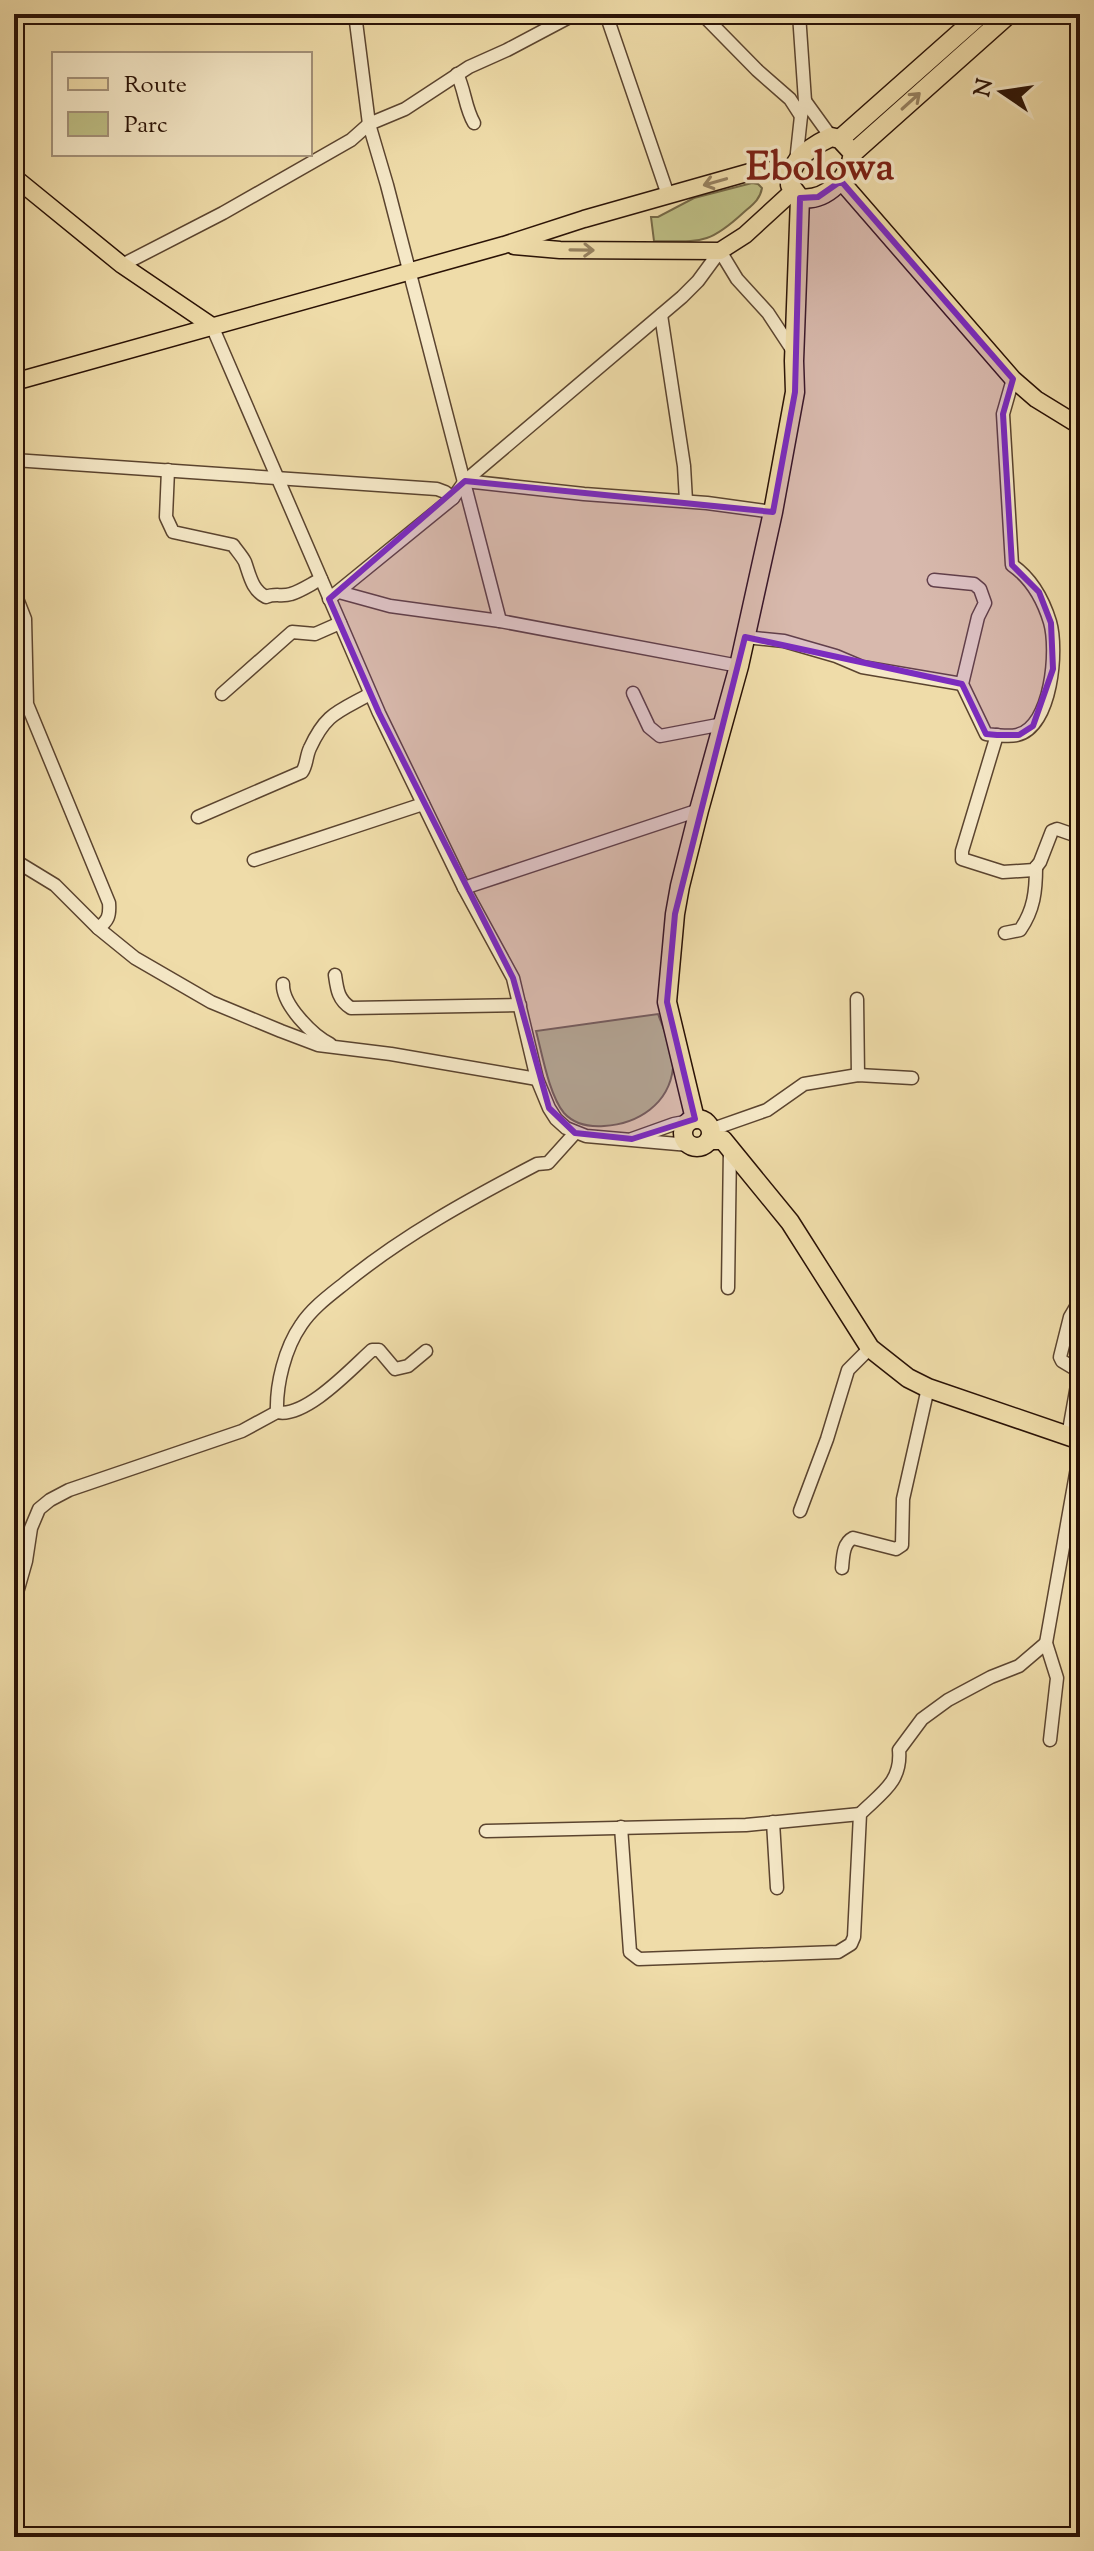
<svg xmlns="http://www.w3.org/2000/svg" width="1094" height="2551" font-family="'Sorts Mill Goudy',serif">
	<rect width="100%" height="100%" fill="#efdca9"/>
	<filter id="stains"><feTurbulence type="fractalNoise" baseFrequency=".0025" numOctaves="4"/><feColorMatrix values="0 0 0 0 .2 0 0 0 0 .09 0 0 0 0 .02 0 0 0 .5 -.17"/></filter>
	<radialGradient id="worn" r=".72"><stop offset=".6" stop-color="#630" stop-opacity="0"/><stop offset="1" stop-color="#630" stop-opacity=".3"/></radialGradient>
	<g fill="#bebf85" stroke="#746846" stroke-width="2">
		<path d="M 752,183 L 758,184 L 762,188 C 760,200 752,205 743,213 C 707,246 700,241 654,241 L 651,217 L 658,217 L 694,198 Z"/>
		<path d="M 658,1014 C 664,1030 674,1051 673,1068 C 669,1104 638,1124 604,1126 C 590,1127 574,1124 564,1113 C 549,1095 542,1053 536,1031 Z"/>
	</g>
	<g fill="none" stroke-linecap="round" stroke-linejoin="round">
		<g stroke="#5b442f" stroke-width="15">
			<g id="minor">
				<polyline points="355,14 369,124 387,185 500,621"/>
				<polyline points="606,14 668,195"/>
				<polyline points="702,14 757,70 790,99 801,116"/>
				<path d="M 457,74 C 465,90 465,108 474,123"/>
				<polyline points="805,101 831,137"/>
				<polyline points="796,162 801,116 805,101 799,14"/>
				<polyline points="122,265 223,213 351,140 369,124 405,109 469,67 507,50 575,14"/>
				<polyline points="661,315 684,466 686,501"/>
				<polyline points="212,326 379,713 464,888 513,978 537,1079 549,1108 556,1119 566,1128 586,1136 689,1145"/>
				<polyline points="14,460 437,489 445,492 453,498"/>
				<path d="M 168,470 L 166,517 L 173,532 L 233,545 C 237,551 242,556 245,562 C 250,576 252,590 266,597 C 275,593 282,597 291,594 C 301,591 311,584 321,579"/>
				<polyline points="465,481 584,494 707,503 773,512"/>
				<path d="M 934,580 L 974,584 L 980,589 L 985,603 L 978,617 L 962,684 L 986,734 C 995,735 1008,737 1017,735 C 1052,727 1058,649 1050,622 C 1043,599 1032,579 1012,565 L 1003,414 L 1013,379"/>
				<path d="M 14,591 L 25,619 L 27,704 L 109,903 C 110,916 108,921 98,928"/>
				<polyline points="339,592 390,606 500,621 739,666"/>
				<polyline points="329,599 453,498 465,481 682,297 698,281 720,251 737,279 768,313 793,351"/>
				<polyline points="745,637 784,641 836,656 862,667 962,684"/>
				<polyline points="633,693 649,727 660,736 723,724"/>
				<polyline points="222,694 292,632 315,634 340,623"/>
				<polyline points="997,735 962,851 962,859 1003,872 1034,870 1040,862 1052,831 1057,829 1080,837"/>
				<path d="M 198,817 L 302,772 C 307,765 306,756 310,748 C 326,713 338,712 370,694"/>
				<polyline points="14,860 55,885 98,928 135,958 211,1002 281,1031 318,1045 391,1054 537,1079"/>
				<polyline points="254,860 423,804"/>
				<polyline points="464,888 699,810"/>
				<path d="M 1005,933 L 1020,930 C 1034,910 1036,891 1036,867"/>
				<path d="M 335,975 C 337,989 338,1000 351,1008 L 520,1005"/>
				<path d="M 283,984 C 282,1004 312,1035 330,1044"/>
				<polyline points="857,999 858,1075"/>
				<polyline points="710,1130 767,1110 804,1084 858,1075 912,1078"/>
				<polyline points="632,1139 674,1124 690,1121"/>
				<polyline points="728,1288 730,1148"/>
				<path d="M 277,1412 C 276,1384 285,1348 301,1325 C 312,1308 330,1295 345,1283 C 404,1235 470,1199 537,1164 L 548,1163 L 575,1133"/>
				<polyline points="1068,1436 1079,1374 1077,1370 1062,1361 1060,1357 1070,1317 1080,1300"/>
				<polyline points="800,1511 827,1439 848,1370 870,1348"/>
				<path d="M 842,1568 C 843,1557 843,1543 853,1538 L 896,1549 L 902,1545 L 903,1499 L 928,1388"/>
				<path d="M 14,1603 L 26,1561 L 31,1528 L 39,1509 L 50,1500 L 69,1490 L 242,1431 L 277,1412 C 305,1419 352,1368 372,1350 L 379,1350 L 395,1369 L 408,1366 L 426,1351"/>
				<polyline points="1050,1740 1057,1678 1046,1643 1080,1451"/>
				<polyline points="773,1822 777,1888"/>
				<path d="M 621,1827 L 630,1952 L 639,1959 L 838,1952 L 851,1944 L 854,1937 L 860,1814 C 881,1793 902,1782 899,1750 L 922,1719 L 948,1700 L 991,1677 L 1019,1666 L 1046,1643"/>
				<polyline points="486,1831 746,1825 860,1814"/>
			</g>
		</g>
		<g stroke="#2a1206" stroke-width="19">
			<g id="major">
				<polyline points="14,177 122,265 212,326"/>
				<polyline points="841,181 1013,379 1036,399 1080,426"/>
				<polyline points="514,246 560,250 720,251 745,235 793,191"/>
				<polyline points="14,382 504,245 584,219 750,172 791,169"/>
			</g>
		</g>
		<g stroke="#2a1206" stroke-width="21">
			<g id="highway">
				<path d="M 831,137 L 840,139 L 853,153 C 850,177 826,202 800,198 L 790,185 C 787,161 812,146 831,137 Z"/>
				<polyline points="840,139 981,14"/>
				<polyline points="853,153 1009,14"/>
				<polyline points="695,1119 667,1002 675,914 680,886 699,810 739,666 773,512 795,392 794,361 800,198"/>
				<circle cx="697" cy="1133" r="14"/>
				<polyline points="709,1140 723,1140 790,1222 870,1348 908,1378 928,1388 1080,1440"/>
			</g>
		</g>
		<use href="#minor" stroke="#f5e8c7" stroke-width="12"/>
		<use href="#major" stroke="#efdca9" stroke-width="16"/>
		<use href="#highway" stroke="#efdca9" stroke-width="18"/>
	</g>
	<defs><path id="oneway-shaft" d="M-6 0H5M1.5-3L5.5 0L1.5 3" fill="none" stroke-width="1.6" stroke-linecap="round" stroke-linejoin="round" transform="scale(2)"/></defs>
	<g stroke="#968160">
		<use href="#oneway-shaft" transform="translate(911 101) rotate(-42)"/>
		<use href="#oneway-shaft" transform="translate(715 182) rotate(164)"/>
		<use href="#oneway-shaft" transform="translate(582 250) rotate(1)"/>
	</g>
	<path fill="#7b2cbf" fill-opacity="0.2" stroke="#7b2cbf" stroke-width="6" stroke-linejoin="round" d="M 841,181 L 1013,379 L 1003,414 L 1012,565 L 1039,592 L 1051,623 L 1053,669 L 1033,726 L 1019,735 L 997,735 L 986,734 L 962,684 L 745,637 L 675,914 L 667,1002 L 695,1119 L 632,1139 L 575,1133 L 549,1108 L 513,978 L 379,713 L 329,599 L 465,481 L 773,512 L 795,392 L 800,198 L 818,197 Z"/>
	<g text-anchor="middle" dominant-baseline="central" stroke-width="7" stroke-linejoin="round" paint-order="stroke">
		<g font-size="40" font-weight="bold" fill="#7a1f14" stroke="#f5e8c7">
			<text x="820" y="169">Ebolowa</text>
		</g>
	</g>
	<rect width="1094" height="2551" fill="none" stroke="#efdca9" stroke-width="48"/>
	<rect x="16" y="16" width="1062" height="2519" fill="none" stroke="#2a1206" stroke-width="4"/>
	<rect x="24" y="24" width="1046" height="2503" fill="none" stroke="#2a1206" stroke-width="2"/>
	<rect x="52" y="52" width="260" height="104" fill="#f5e8c7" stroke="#a4927a" stroke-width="2"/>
	<rect x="68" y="78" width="40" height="12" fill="#efdca9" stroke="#a4927a" stroke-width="2"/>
	<text x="124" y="92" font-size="24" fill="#2a1206">Route</text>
	<rect x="68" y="112" width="40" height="24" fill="#bebf85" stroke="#a4927a" stroke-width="2"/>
	<text x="124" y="132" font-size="24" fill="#2a1206">Parc</text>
	<g transform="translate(1002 92) rotate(283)" stroke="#f5e8c7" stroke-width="6" paint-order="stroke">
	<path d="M0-6L14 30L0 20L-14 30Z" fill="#2a1206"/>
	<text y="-12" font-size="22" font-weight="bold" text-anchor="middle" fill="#2a1206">N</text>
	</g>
	<rect width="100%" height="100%" filter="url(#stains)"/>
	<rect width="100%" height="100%" fill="url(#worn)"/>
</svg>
